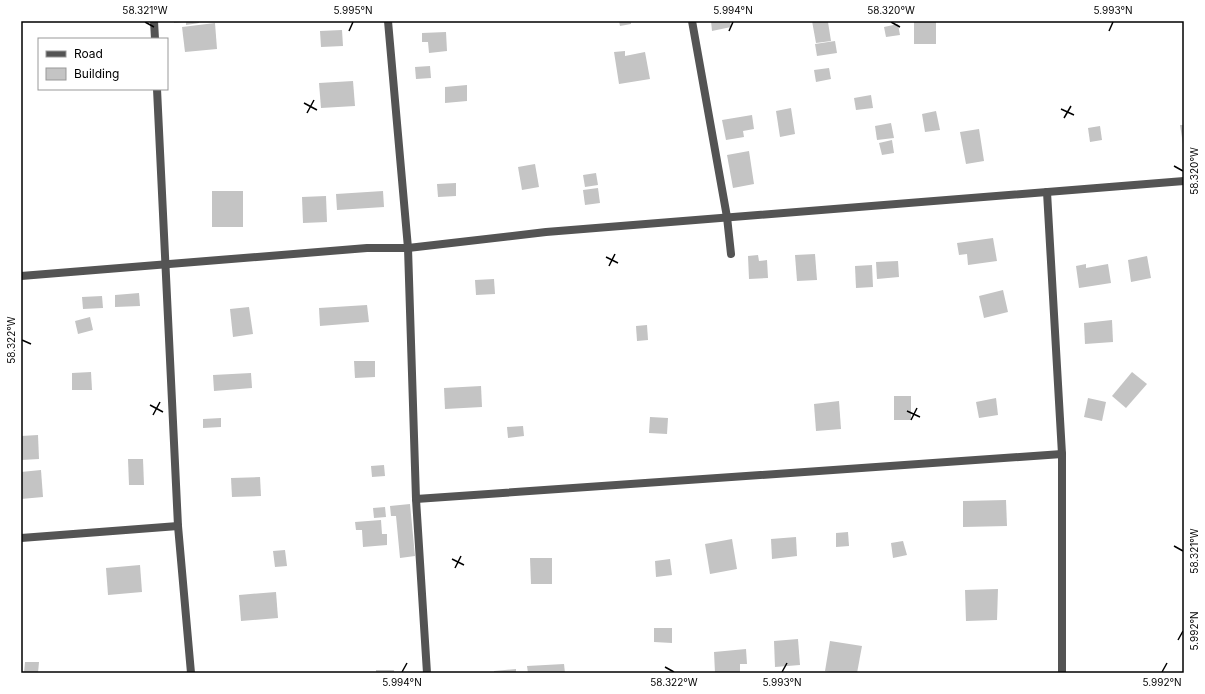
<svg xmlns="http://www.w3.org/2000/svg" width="1205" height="694" font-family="Inter,sans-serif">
	<rect width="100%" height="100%" fill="#fff"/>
	<g fill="#c4c4c4">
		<polygon points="174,21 184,21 184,22 174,23"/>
		<polygon points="186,21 199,21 199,23 186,25"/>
		<polygon points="619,21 631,21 631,24 620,26"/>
		<polygon points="711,21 730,21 731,27 712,31"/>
		<polygon points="812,21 831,21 828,22 831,41 816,43"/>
		<rect x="914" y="21" width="22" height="23"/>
		<polygon points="215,23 217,49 185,52 182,27"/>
		<polygon points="898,24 900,35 886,37 884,27"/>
		<polygon points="342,30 343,46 321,47 320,31"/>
		<polygon points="446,32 447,51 429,53 428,42 422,42 422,33"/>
		<polygon points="835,41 837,53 817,56 815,44"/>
		<polygon points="625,51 625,56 645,52 650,79 619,84 614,52"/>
		<polygon points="430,66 431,78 416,79 415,67"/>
		<polygon points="829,68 831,79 816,82 814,70"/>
		<polygon points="353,81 355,106 321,108 319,83"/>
		<polygon points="467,85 467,101 445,103 445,87"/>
		<polygon points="871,95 873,108 856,110 854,98"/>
		<polygon points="791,108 795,134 780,137 776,111"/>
		<polygon points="936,111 940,130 925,132 922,114"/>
		<polygon points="752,115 754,129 743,131 744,137 726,140 722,120"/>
		<polygon points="891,123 894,138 877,140 875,126"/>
		<polygon points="1180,125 1184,125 1184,144 1183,144"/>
		<polygon points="1100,126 1102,140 1090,142 1088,128"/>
		<polygon points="979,129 984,161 966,164 960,132"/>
		<polygon points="892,140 894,153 882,155 879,143"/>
		<polygon points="749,151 754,184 733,188 727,155"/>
		<polygon points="535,164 539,187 522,190 518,167"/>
		<polygon points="596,173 598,185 585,187 583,175"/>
		<polygon points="456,183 456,196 438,197 437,184"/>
		<polygon points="598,188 600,203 585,205 583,190"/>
		<rect x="212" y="191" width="31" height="36"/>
		<polygon points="383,191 384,207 337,210 336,194"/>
		<polygon points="326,196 327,222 303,223 302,197"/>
		<polygon points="993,238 997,261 968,265 967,254 959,255 957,243"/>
		<polygon points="815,254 817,280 797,281 795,255"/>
		<polygon points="758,255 759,261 767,260 768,278 749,279 748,256"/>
		<polygon points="1147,256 1151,278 1131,282 1128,260"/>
		<polygon points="898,261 899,277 877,279 876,262"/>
		<polygon points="1086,264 1086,268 1108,264 1111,283 1079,288 1076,266"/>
		<polygon points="872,265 873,287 856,288 855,266"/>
		<polygon points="494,279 495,294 476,295 475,280"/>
		<polygon points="1003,290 1008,312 984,318 979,296"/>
		<polygon points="139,293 140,306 115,307 115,295"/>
		<polygon points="102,296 103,308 83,309 82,297"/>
		<polygon points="367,305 369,322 320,326 319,308"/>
		<polygon points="249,307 253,334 233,337 230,309"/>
		<polygon points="90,317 93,330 78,334 75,321"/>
		<polygon points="1112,320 1113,342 1085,344 1084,323"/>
		<polygon points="647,325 648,340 637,341 636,326"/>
		<polygon points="354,361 375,361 375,377 355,378"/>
		<polygon points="91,372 92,390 72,390 72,373"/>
		<polygon points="1132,372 1147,384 1126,408 1112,396"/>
		<polygon points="251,373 252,388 214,391 213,375"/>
		<polygon points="481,386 482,407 445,409 444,388"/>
		<rect x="894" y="396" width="17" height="24"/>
		<polygon points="996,398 998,415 979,418 976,402"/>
		<polygon points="1088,398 1106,402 1102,421 1084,417"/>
		<polygon points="839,401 841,429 816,431 814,404"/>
		<polygon points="650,417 668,418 667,434 649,433"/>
		<polygon points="221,418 221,427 203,428 203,419"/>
		<polygon points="523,426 524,436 508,438 507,427"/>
		<polygon points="38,435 39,459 21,460 21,436"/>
		<polygon points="128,459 143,459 144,485 129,485"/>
		<polygon points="384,465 385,476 372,477 371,466"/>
		<polygon points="41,470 43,497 21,499 21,472"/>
		<polygon points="260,477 261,496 232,497 231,478"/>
		<polygon points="1006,500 1007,526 963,527 963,501"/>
		<polygon points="410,504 415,556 400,558 396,516 391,516 390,506"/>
		<polygon points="385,507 386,517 374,518 373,508"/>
		<polygon points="381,520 382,534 387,534 387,545 363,547 362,530 356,530 355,522"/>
		<polygon points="848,532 849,546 836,547 836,533"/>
		<polygon points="796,537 797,556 772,559 771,539"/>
		<polygon points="732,539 737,569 710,574 705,544"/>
		<polygon points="903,541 907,555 893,558 891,543"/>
		<polygon points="285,550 287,566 275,567 273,551"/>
		<polygon points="530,558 552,558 552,584 531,584"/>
		<polygon points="670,559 672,575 656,577 655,561"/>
		<polygon points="140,565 142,592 108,595 106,568"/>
		<polygon points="998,589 997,620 966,621 965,590"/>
		<polygon points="276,592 278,618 241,621 239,595"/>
		<polygon points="654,628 672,628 672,643 654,642"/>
		<polygon points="798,639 800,665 775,667 774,641"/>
		<polygon points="830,641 862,646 857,673 836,673 825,671"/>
		<polygon points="746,649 747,664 740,664 740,673 715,673 714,652"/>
		<polygon points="25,662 39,662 38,673 24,673"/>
		<polygon points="564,664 565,673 528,673 527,666"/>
		<polygon points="516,669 516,673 494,673 494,671"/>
		<rect x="376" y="670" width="18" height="3"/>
	</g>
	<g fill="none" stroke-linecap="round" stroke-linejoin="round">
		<g stroke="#545454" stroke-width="8">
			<polyline points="154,21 155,39"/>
			<polyline points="388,21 408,248 416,499 427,673"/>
			<polyline points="692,21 727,217 731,254"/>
			<polyline points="157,89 178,526 191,673"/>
			<polyline points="1047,192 1062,454 1062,673"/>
			<polyline points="21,276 367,248 408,248 546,232 1184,181"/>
			<polyline points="416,499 1062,454"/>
			<polyline points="21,538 178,526"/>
		</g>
	</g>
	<path fill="none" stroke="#000" stroke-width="1.5" d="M 145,22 L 154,27M 891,22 L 900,27M 349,31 L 353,22M 729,31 L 733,22M 1109,31 L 1113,22M 304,103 L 317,110M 1061,109 L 1074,115M 307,113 L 314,100M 1064,118 L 1071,106M 1174,166 L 1183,171M 606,257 L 618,263M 609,266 L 615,254M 22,340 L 31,344M 150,405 L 163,412M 907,411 L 920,417M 153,415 L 160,402M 911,420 L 917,408M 1174,546 L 1183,551M 452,559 L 464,565M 455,568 L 461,556M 1178,640 L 1183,631M 665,667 L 674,672M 402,672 L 407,663M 782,672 L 787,663M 1162,672 L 1167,663"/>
	<rect width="1205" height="694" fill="none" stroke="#ffffff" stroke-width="44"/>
	<rect x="38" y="38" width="130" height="52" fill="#ffffff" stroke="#999999"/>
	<rect x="46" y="51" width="20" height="6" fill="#545454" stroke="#999999"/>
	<text x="74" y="58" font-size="12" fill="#000000">Road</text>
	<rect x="46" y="68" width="20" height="12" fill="#c4c4c4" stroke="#999999"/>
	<text x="74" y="78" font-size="12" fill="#000000">Building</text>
	<rect x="22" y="22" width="1161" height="650" fill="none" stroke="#000" stroke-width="1.5"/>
	<g font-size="10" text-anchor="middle" fill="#000">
		<text x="145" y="14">58.321°W</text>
		<text x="353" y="14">5.995°N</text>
		<text x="733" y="14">5.994°N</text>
		<text x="891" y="14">58.320°W</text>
		<text x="1113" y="14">5.993°N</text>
		<text transform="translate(1194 171) rotate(-90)" y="4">58.320°W</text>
		<text transform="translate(11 340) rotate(-90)" y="4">58.322°W</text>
		<text transform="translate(1194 551) rotate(-90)" y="4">58.321°W</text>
		<text transform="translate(1194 631) rotate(-90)" y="4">5.992°N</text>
		<text x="402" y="686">5.994°N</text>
		<text x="674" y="686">58.322°W</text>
		<text x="782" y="686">5.993°N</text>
		<text x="1162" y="686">5.992°N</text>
	</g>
</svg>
